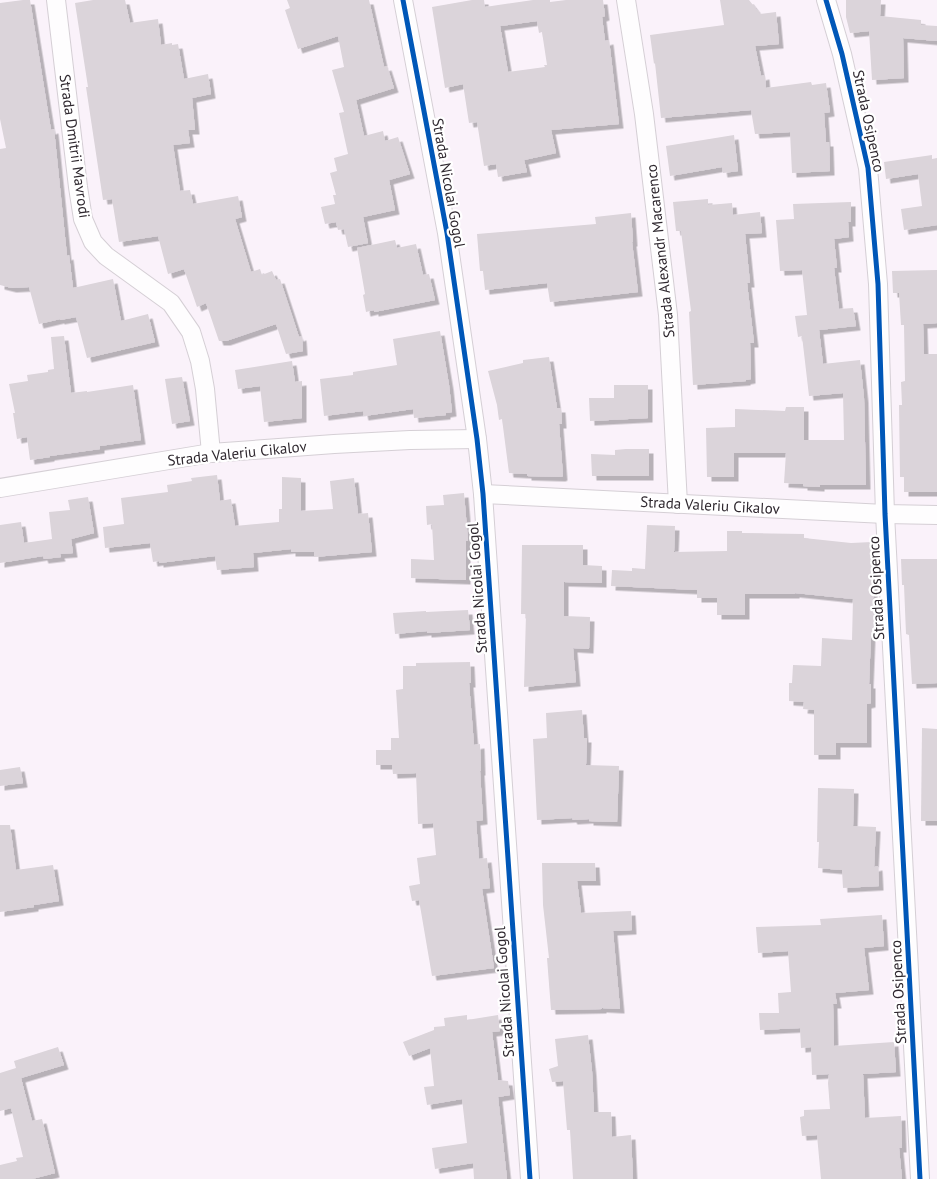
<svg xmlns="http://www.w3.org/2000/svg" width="937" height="1179" font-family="'PT Sans',sans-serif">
	<defs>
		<filter id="shadow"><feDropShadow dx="4.5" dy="4.5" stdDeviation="0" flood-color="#0004"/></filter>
	</defs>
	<rect width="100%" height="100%" fill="#faf2fa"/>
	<g fill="#dbd4da" fill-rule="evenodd" filter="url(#shadow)">
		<polygon points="23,0 30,0 48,112 51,130 54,129 67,256 69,255 73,288 113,279 121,321 148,314 155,342 87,358 76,317 60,320 60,319 39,324 29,287 12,288 0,285 0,149 6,148 0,119 0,3"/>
		<polygon points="93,0 125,0 130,23 158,19 161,45 172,43 172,45 178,44 184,79 208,74 211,94 192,98 195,130 188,130 190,143 173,145 180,191 190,190 193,204 238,196 242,217 235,219 251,272 260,269 262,275 272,271 276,280 280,279 299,337 302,336 303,351 286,354 276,324 226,341 219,341 206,303 197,307 184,269 168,274 158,236 119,242 112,199 103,200 86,87 88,87 75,3"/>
		<polygon points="287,0 369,0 384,67 387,66 394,88 356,100 364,136 383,131 385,141 398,137 410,174 389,180 395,210 363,217 368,243 348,247 344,229 338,230 336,222 325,224 321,207 335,204 333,195 336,195 330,173 337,171 334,158 348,154 339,113 344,112 332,70 344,67 338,36 298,49 285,10 290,8"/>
		<path d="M 472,0 L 484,0 L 485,7 L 533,0 L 550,0 L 550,2 L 566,0 L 603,0 L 605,16 L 602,17 L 605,41 L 609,40 L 619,124 L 551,130 L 556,153 L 524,160 L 527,172 L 498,177 L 496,164 L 484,166 L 477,122 L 469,123 L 463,84 L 445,88 L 432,7 ZM 537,21 L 539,33 L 542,32 L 547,65 L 544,65 L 545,67 L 508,72 L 500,26 Z"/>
		<polygon points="720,0 749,0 760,14 776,12 779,44 755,46 761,76 765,75 766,88 811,82 812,85 826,83 830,112 824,113 826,142 829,142 830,171 792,173 790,132 755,134 751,110 661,118 655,63 654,64 650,35 724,25"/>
		<polygon points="846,0 881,0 880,16 921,20 921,25 937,26 937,41 903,38 904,78 872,80 869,31 850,33 846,17"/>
		<polygon points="734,135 738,171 723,173 722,167 670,176 666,146"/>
		<polygon points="932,155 932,159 937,158 937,225 904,230 901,209 922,206 918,174 886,179 884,162"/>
		<polygon points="708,199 708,205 732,203 733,215 760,212 762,233 745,234 750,283 747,283 754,343 750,343 751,379 746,380 746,381 693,385 689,312 691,311 681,231 676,231 673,202"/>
		<polygon points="851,202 851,222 848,222 849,237 834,239 837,268 834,268 839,309 853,308 856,326 819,330 823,364 860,360 864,398 866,485 820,485 820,487 803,486 803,484 784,483 786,453 734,453 734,477 707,477 706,428 735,427 735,409 785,411 786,407 804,407 804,440 844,440 843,393 809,396 802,336 798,337 795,316 807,315 802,270 780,271 776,220 794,219 793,204"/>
		<polygon points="631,213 633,242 632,242 638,292 550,302 547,283 485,290 483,271 480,271 477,234 596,224 595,217"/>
		<polygon points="395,240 397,248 416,244 423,275 429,274 435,300 374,312 374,310 366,312 363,295 365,294 357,248"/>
		<polygon points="937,270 937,323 923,324 924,354 937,354 937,492 904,492 904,477 900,477 899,405 902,405 901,382 905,381 904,325 901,325 899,293 893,293 892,271"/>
		<polygon points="440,331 449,385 452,412 446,413 446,415 414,418 413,409 364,416 363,411 324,416 320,379 353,375 353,372 397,365 393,339"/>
		<polygon points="64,336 71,393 87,391 87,392 133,385 141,440 100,446 100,449 50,456 50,457 30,460 27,437 17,439 13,413 15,413 9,384 28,381 27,375 48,372 48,370 54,369 51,337"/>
		<polygon points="549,357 557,408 561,408 562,424 559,424 563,476 561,477 527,476 527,474 509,473 502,419 499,420 497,405 488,371 523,363 523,360"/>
		<polygon points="292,361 295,382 302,381 302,418 264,422 260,386 238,389 235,370"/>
		<polygon points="182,377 190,421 172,424 165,379"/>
		<polygon points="614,385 648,385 648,418 590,421 589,398 614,398"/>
		<polygon points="626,449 649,449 649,476 592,476 591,454 615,455 615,450"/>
		<polygon points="217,475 220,501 231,499 235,526 279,522 279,509 282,509 282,477 301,478 301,511 333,509 330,481 354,478 358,514 368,513 372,552 314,557 314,552 291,552 291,549 253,553 254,567 217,570 215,556 159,563 159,561 153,562 150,543 105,548 103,527 124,524 121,498 168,492 167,485 192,481 191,478"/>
		<polygon points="464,493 468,541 466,541 466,580 411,578 411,559 434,560 432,524 427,525 426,506 444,505 443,495"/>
		<polygon points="88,497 94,533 71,539 73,553 60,554 61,557 44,559 43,556 0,563 0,525 21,522 24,543 52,539 49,512 70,510 68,500"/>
		<polygon points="647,525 675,526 674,552 727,551 727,531 742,531 742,533 804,534 804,538 851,543 872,542 874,634 871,634 869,684 871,684 871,703 867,704 867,743 836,743 836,755 814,755 814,710 803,709 804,702 789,701 789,683 792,683 793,665 821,666 822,638 852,640 853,599 795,593 795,594 745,594 745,615 717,615 717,598 697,598 697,590 611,586 612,570 632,571 632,568 645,569"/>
		<polygon points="522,545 583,545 583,565 602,566 602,583 564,582 564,616 590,617 589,649 573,648 576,682 524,687 526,614 521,614"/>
		<polygon points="901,559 937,559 937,683 912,684 909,635 906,634 904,585 902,585"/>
		<polygon points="468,610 470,630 427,633 427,631 395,634 393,613 426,611 426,612"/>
		<polygon points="470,662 471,683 469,683 474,745 480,744 481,771 480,771 483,820 476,821 479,859 487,858 490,888 482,889 494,968 432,976 419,900 412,901 409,886 420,884 417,858 436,855 433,823 418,824 416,773 393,774 392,765 376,765 376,750 391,750 391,738 399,738 396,690 403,689 403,666 416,666 416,663"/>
		<polygon points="582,710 584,738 587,738 586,765 619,766 617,822 589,821 589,819 573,820 572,818 537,820 533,739 547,738 546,713"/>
		<polygon points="922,728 937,729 937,821 921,821"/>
		<polygon points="20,767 23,783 0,786 0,770"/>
		<polygon points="818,788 854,789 853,826 876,827 874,867 878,866 879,886 843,888 842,870 818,868 819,842 817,842"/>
		<polygon points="0,825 10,825 16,870 53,865 59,901 34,905 34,907 0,912"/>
		<polygon points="542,863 595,863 596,881 577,881 581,913 631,911 632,930 613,931 620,1009 602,1008 602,1009 551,1010 547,958 549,958 543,905"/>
		<polygon points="882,915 884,946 864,948 869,990 835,993 837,1004 833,1004 834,1046 894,1042 896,1072 863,1074 865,1118 901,1116 902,1148 899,1148 902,1179 821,1179 817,1135 802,1136 800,1117 804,1116 804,1110 830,1109 828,1083 829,1074 812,1075 811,1047 801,1048 800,1028 760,1030 759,1013 779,1013 778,993 791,992 788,951 758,953 756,927 821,925 820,919"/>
		<polygon points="467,1015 467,1020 498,1015 500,1031 492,1032 498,1080 508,1081 510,1095 498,1097 507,1179 474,1179 473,1163 435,1169 432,1148 467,1143 462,1099 427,1105 424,1087 434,1086 430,1048 409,1056 403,1042 434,1030 434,1027 445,1026 444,1018"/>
		<polygon points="588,1035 592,1071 594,1112 611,1112 612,1137 631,1135 633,1179 573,1179 570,1130 567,1130 563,1081 552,1082 549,1069 558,1066 555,1039"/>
		<polygon points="58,1047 64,1065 21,1078 32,1121 42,1119 55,1173 32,1179 0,1179 0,1165 17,1161 16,1158 23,1157 11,1108 0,1111 0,1073 16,1068 14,1061"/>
	</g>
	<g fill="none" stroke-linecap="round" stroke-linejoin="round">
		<g stroke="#d5cfd5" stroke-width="20">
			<g id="minor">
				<polyline points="56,0 78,187 83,219 93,242 106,256 171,303 191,332 200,361 205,389 211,453"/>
				<polyline points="403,0 447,233 477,439 483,494 530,1179"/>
				<polyline points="626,0 644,114 668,315 678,504"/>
				<polyline points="826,0 842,54 868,168 878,284 885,514 920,1179"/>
				<polyline points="0,488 211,453 334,444 410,440 477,439"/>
				<polyline points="483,494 885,514 937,515"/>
			</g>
		</g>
		<use href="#minor" stroke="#fefdfe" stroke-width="18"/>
		<g stroke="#fff" stroke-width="8">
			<g id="cycleway">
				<polyline points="403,0 447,233 477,439 483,494 530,1179"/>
				<polyline points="826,0 842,54 868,168 878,284 885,514 920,1179"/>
			</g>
		</g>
		<use href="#cycleway" stroke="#0057b8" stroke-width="5"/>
	</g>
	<g text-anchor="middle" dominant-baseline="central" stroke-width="4.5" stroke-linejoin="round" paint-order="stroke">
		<g font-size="15" fill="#2f282f" stroke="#fff">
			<text transform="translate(869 121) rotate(78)">Strada Osipenco</text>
			<text transform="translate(75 146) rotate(82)">Strada Dmitrii Mavrodi</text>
			<text transform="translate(449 183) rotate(80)">Strada Nicolai Gogol</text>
			<text transform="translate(660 251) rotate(-96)">Strada Alexandr Macarenco</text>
			<text transform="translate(237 453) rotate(-6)">Strada Valeriu Cikalov</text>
			<text transform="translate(710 505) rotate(3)">Strada Valeriu Cikalov</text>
			<text transform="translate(477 588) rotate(-94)">Strada Nicolai Gogol</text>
			<text transform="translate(876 588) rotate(-93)">Strada Osipenco</text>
			<text transform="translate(504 992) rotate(-94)">Strada Nicolai Gogol</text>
			<text transform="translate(898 992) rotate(-93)">Strada Osipenco</text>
		</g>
	</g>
</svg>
